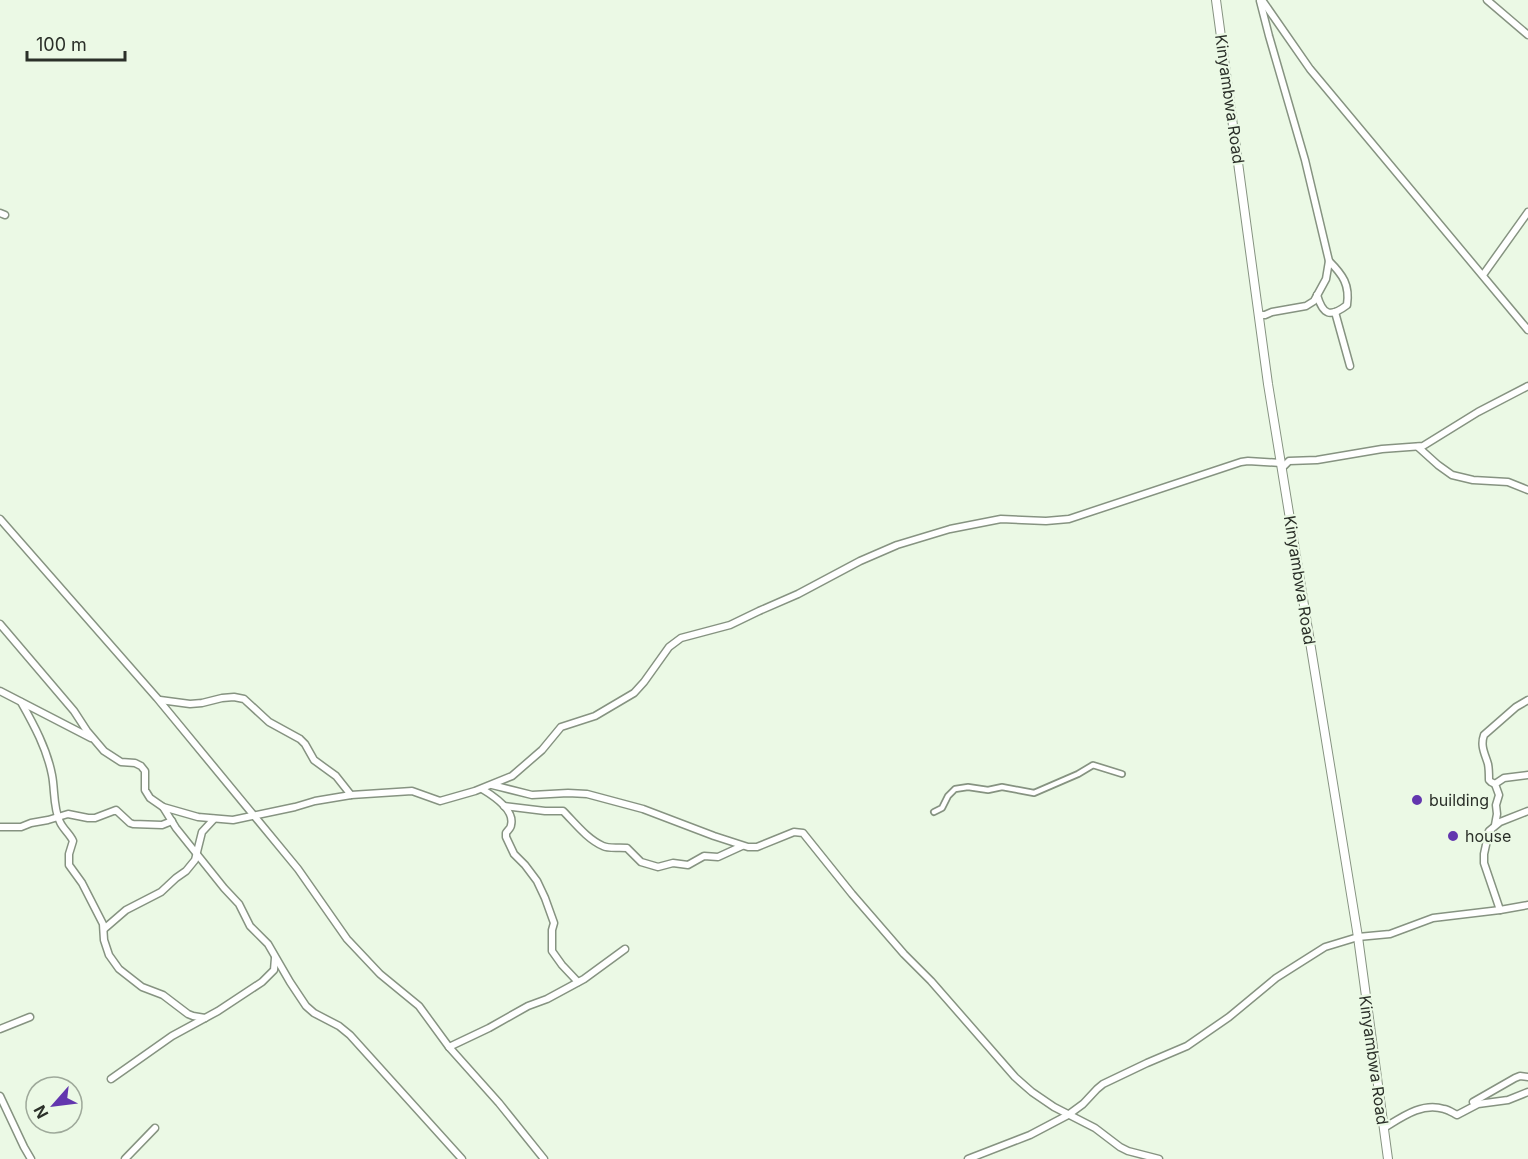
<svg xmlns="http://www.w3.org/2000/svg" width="1528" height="1159" font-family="Inter,sans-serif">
	<rect width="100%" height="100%" fill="#ebf9e5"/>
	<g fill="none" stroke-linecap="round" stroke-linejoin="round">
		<g stroke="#869381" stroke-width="8">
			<polyline id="pedestrian" points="934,812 942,808 948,796 955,789 968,787 988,790 1002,787 1034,793 1078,774 1093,765 1122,774"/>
		</g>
		<g stroke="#869381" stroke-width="9">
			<g id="minor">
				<polyline points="1262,0 1310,69 1528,330"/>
				<polyline points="1487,0 1528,35"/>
				<polyline points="0,213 5,215"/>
				<polyline points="1483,275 1528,212"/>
				<path d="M 1317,295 C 1323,315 1330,318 1347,305 C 1350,285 1343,275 1329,261"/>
				<polyline points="1335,312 1350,366"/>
				<polyline points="1259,315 1265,315 1272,312 1306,306 1314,301 1326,279 1329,261 1305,160 1269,36 1260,1"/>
				<polyline points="1418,447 1438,465 1452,475 1473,480 1508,482 1528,490"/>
				<polyline points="1282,468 1289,461 1317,460 1382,449 1423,446 1478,412 1528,386"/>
				<polyline points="0,519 157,698 298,869 347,939 380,974 419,1006 449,1047 499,1103 544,1159"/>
				<polyline points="0,624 74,711 87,731 104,751 121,762 135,763 141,766 145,771 145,790 150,798 163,807 198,817 233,820 295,807 315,801 351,795 412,791 440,801 475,791 512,776 542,750 561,727 595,716 634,693 644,682 669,647 681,638 730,625 759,611 798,594 860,561 897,545 950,529 1001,519 1046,521 1069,519 1241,462 1248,461 1281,463"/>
				<polyline points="0,691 91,738"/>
				<polyline points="160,700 190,704 202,703 222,698 234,697 244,699 269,722 300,739 305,744 314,760 336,776 351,795"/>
				<path d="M 21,702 C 34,725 47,749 52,775 C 55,790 53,808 60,822 C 63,829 70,834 73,841 L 69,854 L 69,865 L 82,883 L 103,924 L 104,940 L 109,955 L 119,969 L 142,987 L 163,995 L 188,1014 L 193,1016 L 205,1018"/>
				<path d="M 1495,784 L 1491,782 L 1489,780 C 1489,775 1489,769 1488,764 C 1485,754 1480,746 1484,735 L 1516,707 L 1528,700"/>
				<polyline points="492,785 532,795 568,793 587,794 643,809 714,836 748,847 757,847 794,832 803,833 852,894 904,954 931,981 1015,1077 1032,1092 1054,1107 1095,1128 1120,1147 1128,1151 1159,1159"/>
				<path d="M 482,789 C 492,795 515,810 511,825 C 511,828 508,830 506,833 L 506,837 L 514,854 L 525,865 L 537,881 L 545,898 L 554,923 L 552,930 L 552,951 L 562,965 L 578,982"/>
				<path d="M 504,806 L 545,811 L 563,811 C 575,823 587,839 603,846 C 609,849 619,847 627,848 L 641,862 L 658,867 L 673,863 L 688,865 L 704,856 L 718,857 L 742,846"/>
				<polyline points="163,807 176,828 224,888 239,904 250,926 268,944 290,982 306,1006 314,1013 339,1026 350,1035 462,1159"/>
				<polyline points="1495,825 1497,814 1496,805 1499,795 1495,784 1504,778 1528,775"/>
				<polyline points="0,827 21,827 31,823 48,820 68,814 88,818 95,818 116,810 130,823 133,824 162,825 172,821"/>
				<polyline points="1500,910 1484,863 1484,854 1489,831 1500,822 1528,811"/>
				<polyline points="104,929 126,910 161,892 176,878 186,871 195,860 202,832 214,819"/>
				<polyline points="0,1029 30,1017"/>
				<polyline points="449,1047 489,1028 528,1006 547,999 584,979 625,949"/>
				<polyline points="111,1079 172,1036 218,1011 262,982 274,970 275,958"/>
				<polyline points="0,1096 24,1147 31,1159"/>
				<polyline points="1473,1102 1515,1078 1520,1076 1528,1077"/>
				<path d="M 1384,1128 C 1402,1117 1422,1102 1444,1109 C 1449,1110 1453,1113 1457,1115 L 1478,1104 L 1508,1100 L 1528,1092"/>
				<polyline points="125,1159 155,1128"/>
				<polyline points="968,1159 1030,1135 1068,1115 1083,1104 1097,1089 1103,1084 1147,1063 1187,1046 1229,1017 1276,978 1325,947 1358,937 1390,934 1433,918 1500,910 1528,905"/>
			</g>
		</g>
		<g stroke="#869381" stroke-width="10">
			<polyline id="tertiary" points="1216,0 1268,384 1358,937 1388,1159"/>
		</g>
		<use href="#pedestrian" stroke="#fff" stroke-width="4.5"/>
		<use href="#minor" stroke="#fff" stroke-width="6"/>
		<use href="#tertiary" stroke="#fff" stroke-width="8"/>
	</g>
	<g fill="#6236ae" stroke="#ebf9e5" stroke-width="2">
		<circle cx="1417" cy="800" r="6"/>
		<circle cx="1453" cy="836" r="6"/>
	</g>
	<g text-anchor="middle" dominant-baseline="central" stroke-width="4.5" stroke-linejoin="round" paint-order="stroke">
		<g font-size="16" fill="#2b3029" stroke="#ebf9e5">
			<text transform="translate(1230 99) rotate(82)">Kinyambwa Road</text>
			<text transform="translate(1300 580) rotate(81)">Kinyambwa Road</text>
			<text transform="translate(1374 1060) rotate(82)">Kinyambwa Road</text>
		</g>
		<g font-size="16" fill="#2b3029" stroke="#ebf9e5" text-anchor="start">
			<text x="1429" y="800">building</text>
			<text x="1465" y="836">house</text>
		</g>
	</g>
	<g transform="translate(54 1105) rotate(242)"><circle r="28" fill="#ebf9e5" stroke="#9ea99a" stroke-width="1.5"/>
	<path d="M0-4.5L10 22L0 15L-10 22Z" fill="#6236ae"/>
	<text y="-9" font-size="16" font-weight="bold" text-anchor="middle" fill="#2b3029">N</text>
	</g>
	<path d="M27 51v9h98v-9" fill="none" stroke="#2b3029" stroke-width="3"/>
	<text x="36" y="51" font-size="18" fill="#2b3029" stroke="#ebf9e5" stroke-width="4.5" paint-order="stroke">100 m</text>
</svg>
